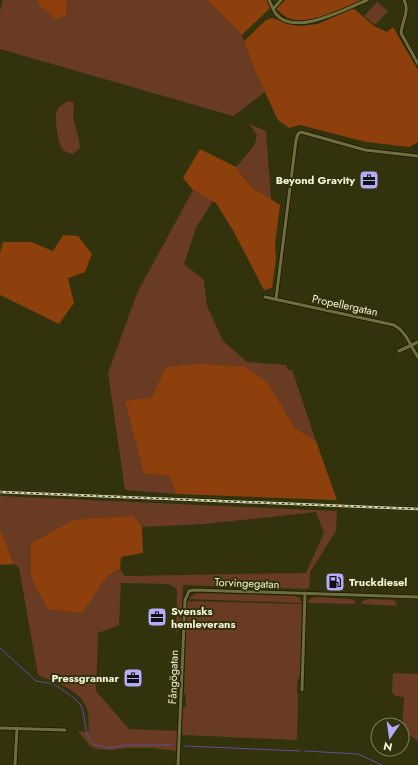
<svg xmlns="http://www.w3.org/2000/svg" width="418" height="765" font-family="Jost,sans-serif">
	<rect width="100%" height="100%" fill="#32320c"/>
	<g fill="#693b23" fill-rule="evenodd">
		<polygon points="3,0 38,0 39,5 66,16 67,0 207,0 242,35 254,69 265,92 233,116 0,49 0,11"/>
		<polygon points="377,2 388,11 375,25 364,16"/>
		<path d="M 69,101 L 74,103 L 73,117 L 79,140 L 80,148 L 73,154 C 69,153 64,152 62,148 C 58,143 54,116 57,111 C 59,105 64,104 69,101 Z"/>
		<polygon points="249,124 266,131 271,200 251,187 236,167 254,146 257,135"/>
		<polygon points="193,190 213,201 196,228 184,264 204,280 207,306 223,341 247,362 286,365 288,370 292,370 316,441 295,428 268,383 125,401 169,476 176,494 125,490 108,373 137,293"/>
		<path d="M 0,496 L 337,511 L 336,531 L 310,572 L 309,589 L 183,585 L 181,627 L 176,633 L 177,589 L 169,584 L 121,583 L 119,625 L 98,633 L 96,691 L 129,729 L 177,731 L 176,751 L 151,748 L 128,748 L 111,750 L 96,749 L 90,746 L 78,731 L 89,732 C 88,725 89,718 88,712 C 83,690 56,683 38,675 L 19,568 L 14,564 L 0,528 ZM 316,512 L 324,533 L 306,573 L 125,576 L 120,569 L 107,576 L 134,516 L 142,527 L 204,524 Z"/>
		<polygon points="196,593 295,596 300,598 302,603 188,599"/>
		<polygon points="315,597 351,599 355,601 356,604 308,603 310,599"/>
		<polygon points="368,599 394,600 396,602 397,606 361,604 363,601"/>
		<polygon points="187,601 302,604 300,675 297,682 297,693 298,694 297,740 182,735 183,708 186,706 186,696 184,693"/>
		<polygon points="393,673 418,674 418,741 411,736 402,733 404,697 395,696 392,692"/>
	</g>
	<g fill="#8d400b">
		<polygon points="38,0 67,0 66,16 56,19 39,5"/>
		<polygon points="207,0 268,0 271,7 242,35"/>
		<path d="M 285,0 L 362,0 C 343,7 315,24 295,20 C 287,19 282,14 276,9 Z"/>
		<polygon points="353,8 374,26 387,32 393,27 418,70 418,142 410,147 366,142 300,125 289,128 278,120 254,69 244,41 266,20 272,18 298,26 318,24"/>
		<polygon points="200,149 236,167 251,187 280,205 275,244 276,259 272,288 264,290 234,232 216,203 193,190 183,178"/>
		<polygon points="63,235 78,236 92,254 85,272 68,278 74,303 59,324 0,295 0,253 3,242 31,242 53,251"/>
		<polygon points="202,364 245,367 268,383 295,428 316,441 337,500 176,494 169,476 144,473 125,401 152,397 166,367"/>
		<polygon points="134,516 142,527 143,553 121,557 120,569 107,576 82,613 48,609 31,578 31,544 73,520"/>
		<polygon points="0,528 14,564 2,565 0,564"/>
	</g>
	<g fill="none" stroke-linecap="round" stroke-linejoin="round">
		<g stroke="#5a4e9b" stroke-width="1">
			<polyline points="0,648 36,681 54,684 74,698 80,704 83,711 87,735 93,744 109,748 128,745 171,745"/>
			<polyline points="185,746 300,751"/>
			<polyline points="305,751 358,754 382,765"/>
		</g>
		<g stroke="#1a1901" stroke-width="4.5">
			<g id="minor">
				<path d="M 269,0 C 271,4 273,10 276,14 C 294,37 346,9 367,0"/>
				<path d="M 404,0 C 410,11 402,21 401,33 L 418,64"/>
				<polyline points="273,9 281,0"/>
				<path d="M 265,297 L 394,325 C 407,332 410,346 418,357"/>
				<polyline points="276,299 296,140 298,134 301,132 365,150 418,156"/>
				<polyline points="302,690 305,593"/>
				<polyline points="0,728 65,730"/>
				<polyline points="15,765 17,728"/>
				<polyline points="178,765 185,600 189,591 195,590 418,597"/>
			</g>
		</g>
		<g stroke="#1a1901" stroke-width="5">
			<polyline id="tertiary" points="399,351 418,342"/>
		</g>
		<use href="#minor" stroke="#6f6e3d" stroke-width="3"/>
		<use href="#tertiary" stroke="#6f6e3d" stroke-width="3.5"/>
		<g stroke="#d8d9bc" stroke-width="2.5">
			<polyline id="rail" points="0,492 418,509"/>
		</g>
		<use href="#rail" stroke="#32320c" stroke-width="1" stroke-dasharray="3" stroke-linecap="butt"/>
	</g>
	<defs>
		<g id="office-square" transform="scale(1)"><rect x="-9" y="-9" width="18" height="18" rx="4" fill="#b4acf9" stroke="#32320c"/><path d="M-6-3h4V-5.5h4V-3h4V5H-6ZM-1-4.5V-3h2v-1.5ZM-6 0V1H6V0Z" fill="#111"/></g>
		<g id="fuel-square" transform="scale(1)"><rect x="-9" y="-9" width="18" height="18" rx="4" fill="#b4acf9" stroke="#32320c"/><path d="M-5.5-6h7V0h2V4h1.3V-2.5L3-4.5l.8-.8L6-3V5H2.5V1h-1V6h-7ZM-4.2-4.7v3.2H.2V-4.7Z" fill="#111"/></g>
	</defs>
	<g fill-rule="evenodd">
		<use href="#office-square" x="369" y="180"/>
		<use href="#fuel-square" x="335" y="582"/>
		<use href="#office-square" x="157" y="617"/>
		<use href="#office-square" x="133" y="678"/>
	</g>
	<g text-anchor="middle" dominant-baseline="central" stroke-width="4" stroke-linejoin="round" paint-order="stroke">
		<g font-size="11" font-weight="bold" fill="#f4f5da" stroke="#32320c" text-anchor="end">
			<text x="355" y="180">Beyond Gravity</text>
			<text x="349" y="582" text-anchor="start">Truckdiesel</text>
			<text x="171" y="611" text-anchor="start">Svensks<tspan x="171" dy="13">hemleverans</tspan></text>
			<text x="119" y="678">Pressgrannar</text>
		</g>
		<g font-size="11" fill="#f4f5da" stroke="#32320c">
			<text transform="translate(345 305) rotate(12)">Propellergatan</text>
			<text transform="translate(247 583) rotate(2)">Torvingegatan</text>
			<text transform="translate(173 677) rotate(-88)">Fångögatan</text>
		</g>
	</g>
	<g transform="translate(390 737) rotate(193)"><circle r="19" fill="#32320c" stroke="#80805e"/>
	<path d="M0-3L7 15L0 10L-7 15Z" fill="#b4acf9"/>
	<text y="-6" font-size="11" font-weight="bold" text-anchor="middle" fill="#f4f5da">N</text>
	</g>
</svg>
